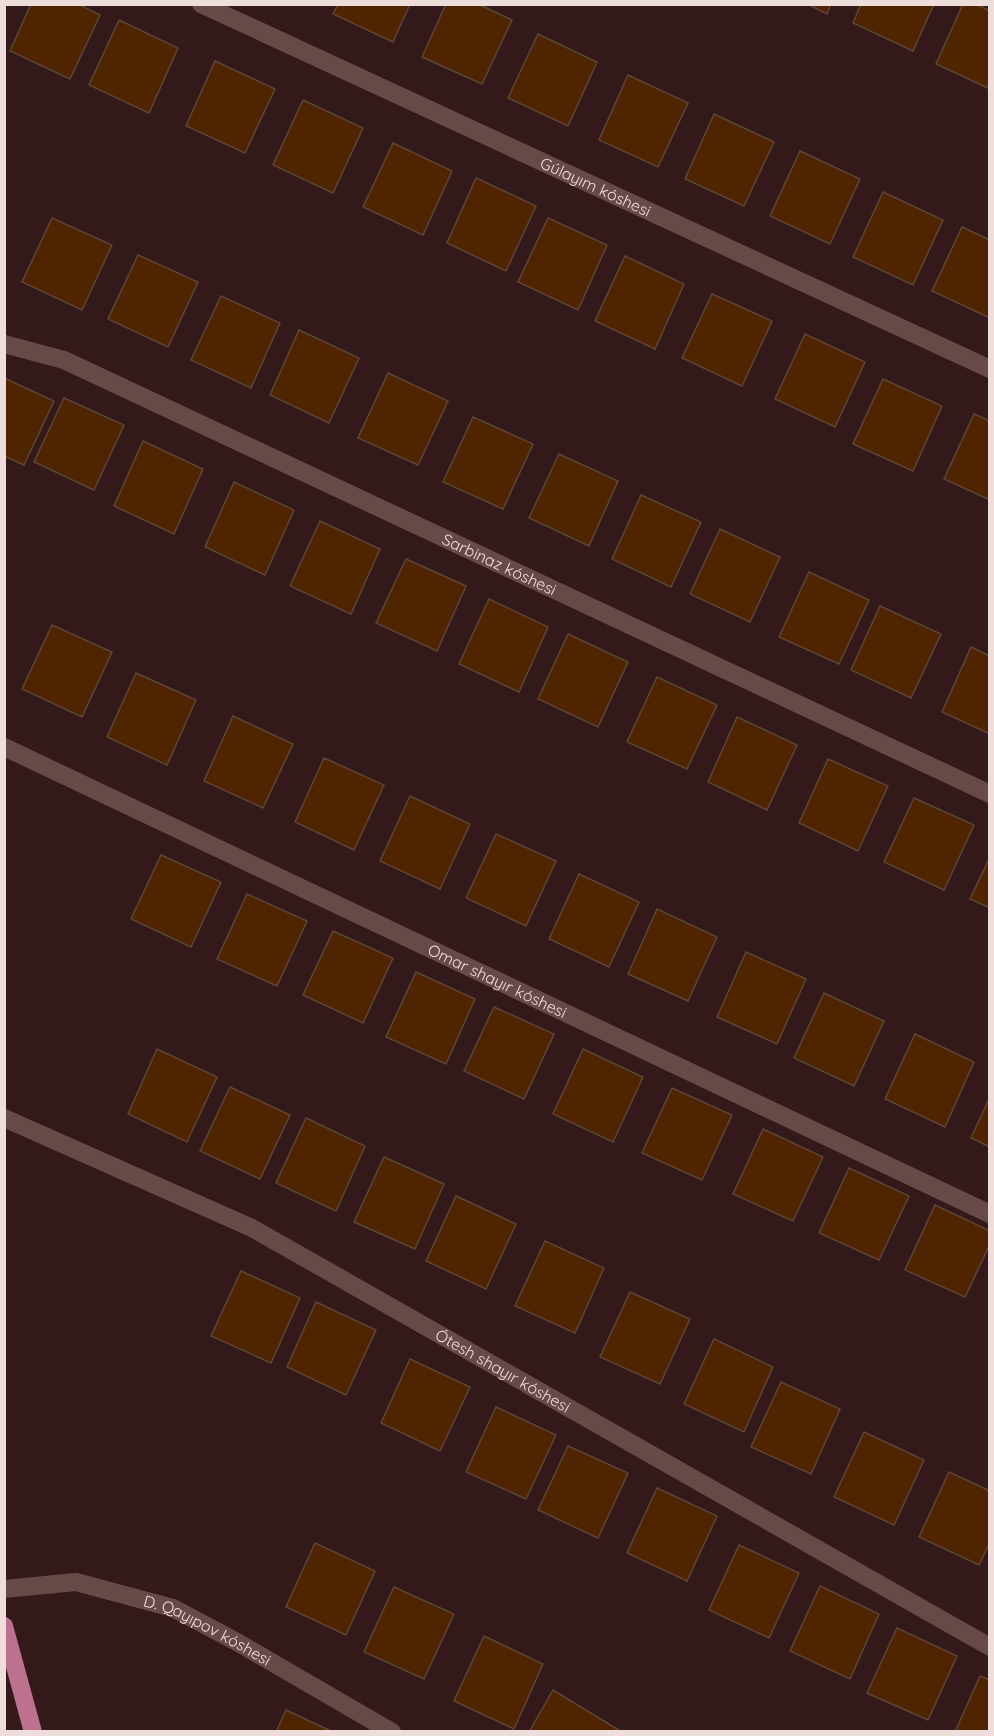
<svg xmlns="http://www.w3.org/2000/svg" width="994" height="1736" font-family="Quicksand,sans-serif">
	<rect width="100%" height="100%" fill="#331919"/>
	<g fill="#4f2400" stroke="#5d4636" stroke-width="1.5">
		<polygon points="31,4 78,4 100,15 70,79 10,51"/>
		<polygon points="338,4 410,4 393,42 333,14"/>
		<polygon points="446,4 478,4 512,20 482,84 422,57"/>
		<polygon points="807,4 831,4 827,14"/>
		<polygon points="861,4 934,4 913,51 853,23"/>
		<polygon points="963,4 976,4 990,11 990,89 936,64"/>
		<polygon points="119,20 178,48 149,113 89,85"/>
		<polygon points="538,34 597,62 568,126 508,98"/>
		<polygon points="215,61 275,89 245,153 186,126"/>
		<polygon points="628,75 688,103 658,167 599,140"/>
		<polygon points="303,100 363,128 333,193 273,165"/>
		<polygon points="714,114 774,142 744,206 685,179"/>
		<polygon points="393,143 452,171 423,235 363,207"/>
		<polygon points="800,151 860,179 830,244 770,216"/>
		<polygon points="476,178 536,206 506,271 447,243"/>
		<polygon points="883,192 943,220 913,285 853,257"/>
		<polygon points="52,218 112,245 82,310 22,282"/>
		<polygon points="548,218 607,245 578,310 518,282"/>
		<polygon points="962,227 990,240 990,318 932,291"/>
		<polygon points="138,255 198,282 168,347 108,319"/>
		<polygon points="625,256 684,284 655,349 595,321"/>
		<polygon points="712,294 772,321 742,386 682,358"/>
		<polygon points="221,296 280,323 251,388 191,360"/>
		<polygon points="299,330 359,358 329,423 270,395"/>
		<polygon points="805,334 865,362 835,427 775,399"/>
		<polygon points="388,373 448,401 418,465 358,438"/>
		<polygon points="4,378 54,401 24,465 4,456"/>
		<polygon points="883,379 942,406 913,471 853,444"/>
		<polygon points="64,398 124,425 94,490 34,462"/>
		<polygon points="974,414 990,421 990,500 944,479"/>
		<polygon points="473,417 533,444 503,509 443,482"/>
		<polygon points="143,441 203,469 174,534 114,506"/>
		<polygon points="559,454 618,481 589,546 529,518"/>
		<polygon points="234,482 294,510 265,575 205,547"/>
		<polygon points="641,495 701,522 671,587 612,559"/>
		<polygon points="320,521 380,549 351,614 290,586"/>
		<polygon points="720,529 780,557 750,622 690,594"/>
		<polygon points="406,559 466,586 437,651 376,623"/>
		<polygon points="809,572 869,600 839,664 779,637"/>
		<polygon points="489,599 548,627 519,692 459,664"/>
		<polygon points="880,606 941,634 911,698 851,670"/>
		<polygon points="52,625 112,652 82,717 22,689"/>
		<polygon points="568,634 628,662 598,727 538,699"/>
		<polygon points="971,647 990,656 990,734 942,712"/>
		<polygon points="136,673 196,700 167,765 107,737"/>
		<polygon points="657,677 717,705 687,769 627,742"/>
		<polygon points="233,716 293,744 263,808 204,781"/>
		<polygon points="737,717 797,745 767,810 708,782"/>
		<polygon points="324,758 384,785 354,850 295,822"/>
		<polygon points="828,759 888,786 858,851 799,823"/>
		<polygon points="410,796 470,824 440,889 380,861"/>
		<polygon points="914,798 974,825 944,890 884,862"/>
		<polygon points="496,834 556,861 526,926 466,898"/>
		<polygon points="161,855 221,882 191,947 131,919"/>
		<polygon points="990,857 990,908 970,899"/>
		<polygon points="579,874 639,902 609,967 549,939"/>
		<polygon points="247,894 307,921 277,986 217,959"/>
		<polygon points="657,909 717,937 688,1001 628,974"/>
		<polygon points="333,931 393,958 363,1023 303,995"/>
		<polygon points="746,952 806,979 777,1044 717,1017"/>
		<polygon points="416,972 475,999 446,1064 386,1037"/>
		<polygon points="824,993 884,1021 854,1086 794,1058"/>
		<polygon points="494,1007 554,1034 524,1099 464,1071"/>
		<polygon points="915,1034 974,1062 945,1127 885,1099"/>
		<polygon points="157,1049 217,1077 187,1142 128,1114"/>
		<polygon points="583,1049 643,1077 613,1142 553,1114"/>
		<polygon points="230,1087 290,1115 260,1179 200,1151"/>
		<polygon points="672,1088 732,1115 702,1180 642,1153"/>
		<polygon points="990,1097 990,1147 971,1138"/>
		<polygon points="306,1118 365,1146 336,1211 276,1183"/>
		<polygon points="763,1129 823,1157 793,1221 733,1194"/>
		<polygon points="384,1157 444,1184 415,1249 354,1222"/>
		<polygon points="849,1168 909,1196 879,1260 819,1233"/>
		<polygon points="456,1196 516,1224 486,1289 426,1261"/>
		<polygon points="935,1205 990,1231 990,1244 965,1297 905,1270"/>
		<polygon points="545,1241 604,1268 575,1333 515,1306"/>
		<polygon points="241,1271 300,1298 271,1363 211,1336"/>
		<polygon points="630,1292 690,1319 660,1384 600,1357"/>
		<polygon points="316,1302 376,1330 346,1395 287,1367"/>
		<polygon points="714,1339 773,1367 744,1432 684,1404"/>
		<polygon points="410,1359 470,1387 440,1451 381,1423"/>
		<polygon points="781,1382 840,1409 811,1474 751,1447"/>
		<polygon points="496,1407 556,1435 526,1499 466,1472"/>
		<polygon points="864,1432 924,1460 894,1525 834,1497"/>
		<polygon points="568,1446 628,1473 598,1538 538,1510"/>
		<polygon points="949,1472 990,1491 990,1542 979,1565 919,1537"/>
		<polygon points="657,1488 717,1516 687,1581 627,1553"/>
		<polygon points="315,1543 375,1571 346,1635 286,1607"/>
		<polygon points="739,1545 799,1573 769,1638 709,1610"/>
		<polygon points="820,1586 879,1614 850,1679 790,1651"/>
		<polygon points="394,1587 454,1614 424,1679 364,1652"/>
		<polygon points="897,1628 957,1656 928,1720 867,1693"/>
		<polygon points="484,1636 543,1664 514,1729 454,1701"/>
		<polygon points="980,1676 990,1680 990,1732 955,1732"/>
		<polygon points="553,1690 622,1732 529,1732"/>
		<polygon points="286,1710 333,1732 276,1732"/>
	</g>
	<g fill="none" stroke-linecap="round" stroke-linejoin="round">
		<g stroke="#674a48" stroke-width="18">
			<path id="s1" d="M 201,4 L 990,369"/>
			<path id="s2" d="M 4,344 L 64,360 L 990,794"/>
			<path id="s3" d="M 4,747 L 990,1214"/>
			<path id="s4" d="M 4,1118 L 252,1228 L 990,1647"/>
			<path id="s5" d="M 4,1589 L 76,1582 L 173,1608 L 237,1642 L 392,1732"/>
		</g>
		<polyline stroke="#bc728f" stroke-width="18" points="4,1626 33,1732"/>
	</g>
	<g text-anchor="middle" dominant-baseline="central" stroke-width="4.5" stroke-linejoin="round" paint-order="stroke">
		<g font-size="16" fill="#efdddc" stroke="#130807">
			<text stroke="none"><textPath href="#s1" startOffset="435">Gúlayım kóshesi</textPath></text>
			<text stroke="none"><textPath href="#s2" startOffset="543">Sarbinaz kóshesi</textPath></text>
			<text stroke="none"><textPath href="#s3" startOffset="546">Omar shayır kóshesi</textPath></text>
			<text stroke="none"><textPath href="#s4" startOffset="560">Ótesh shayır kóshesi</textPath></text>
			<text stroke="none"><textPath href="#s5" startOffset="213">D. Qayıpov kóshesi</textPath></text>
		</g>
	</g>
	<rect width="994" height="1736" fill="none" stroke="#efdddc" stroke-width="12"/>
</svg>
